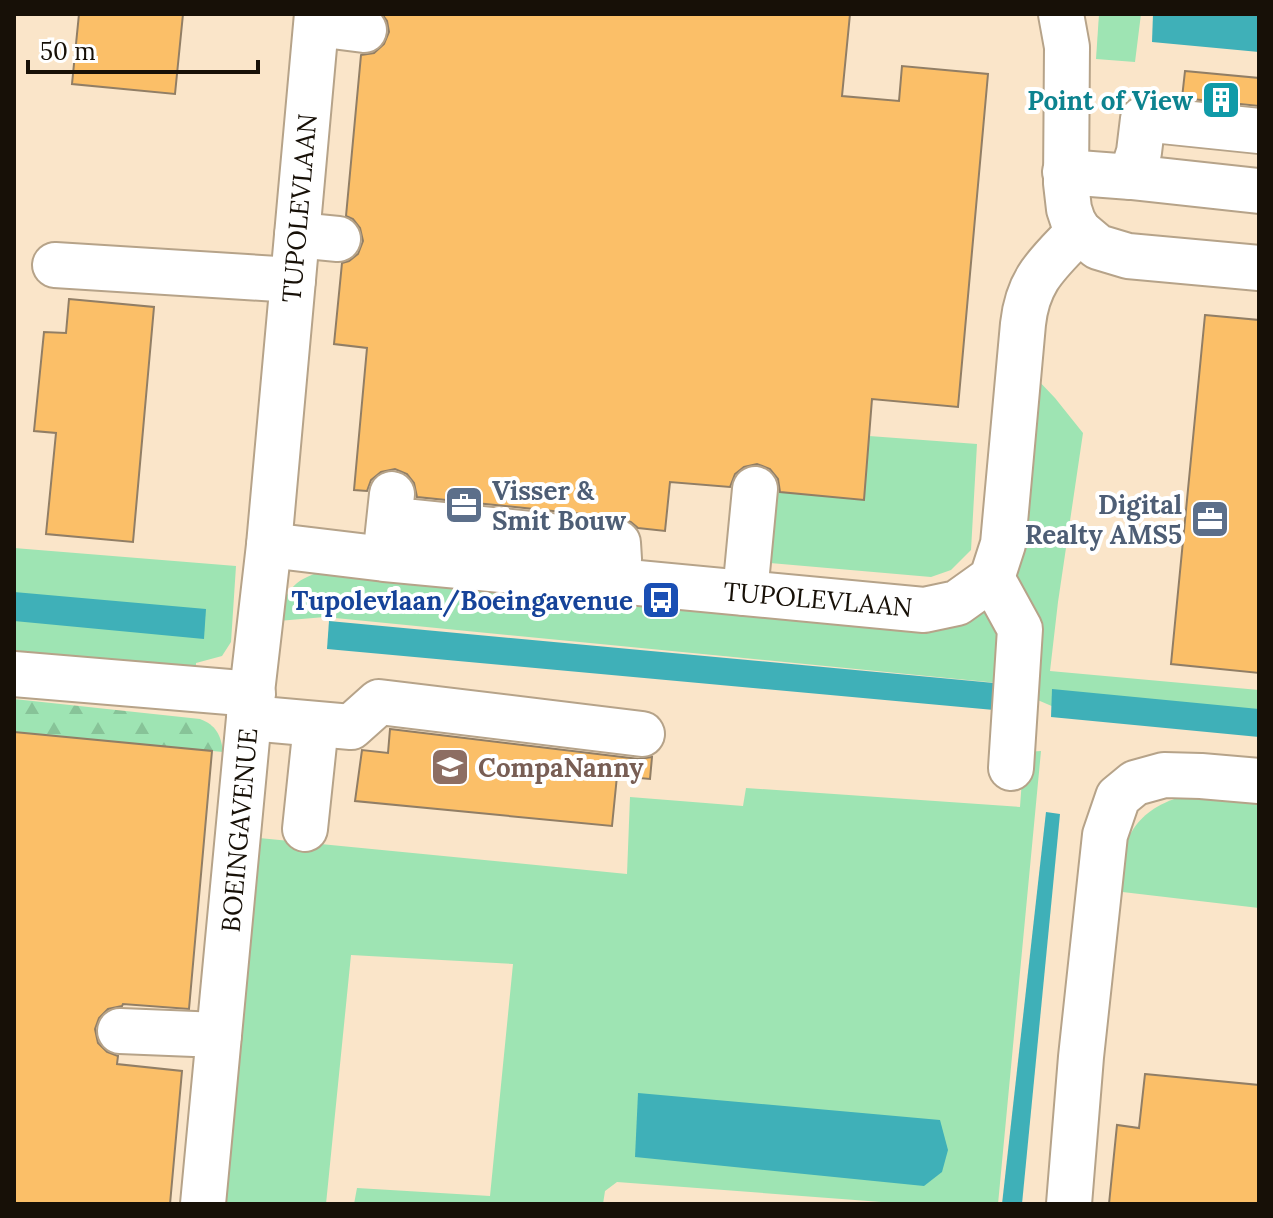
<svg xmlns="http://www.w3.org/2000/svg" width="1273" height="1218" font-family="Lora,serif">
	<defs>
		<pattern id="forest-firs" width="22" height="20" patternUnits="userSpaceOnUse" patternTransform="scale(2)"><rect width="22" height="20" fill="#9ee4b3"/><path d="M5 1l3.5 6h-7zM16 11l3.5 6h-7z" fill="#87c398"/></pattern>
	</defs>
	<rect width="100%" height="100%" fill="#fae5c9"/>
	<g fill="#9ee4b3">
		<polygon points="1099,14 1141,14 1135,62 1096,59"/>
		<path d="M 1035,377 L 1055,398 L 1083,433 L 1058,602 L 1050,671 L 1259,690 L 1259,727 L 1061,710 L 998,683 L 325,617 L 278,621 C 286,586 296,579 329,569 L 971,615 Z"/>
		<polygon points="869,436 977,444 971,550 951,570 931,577 770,563 771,491 863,500"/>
		<polygon points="14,548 236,566 231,642 222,656 196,663 196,672 14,654"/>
		<polygon points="1041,751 998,1204 908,1204 617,1182 605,1191 603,1204 354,1204 357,1188 490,1196 513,964 351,955 326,1204 218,1204 249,837 627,874 630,797 743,806 746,788 1020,807 1024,752"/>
		<path d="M 1183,796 L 1259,797 L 1259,908 L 1114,891 C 1123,842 1130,812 1183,796 Z"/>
	</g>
	<path fill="url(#forest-firs)" d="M 14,699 L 200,719 C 216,725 221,735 223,752 L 14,732 Z"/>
	<g fill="#3fb0b8">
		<polygon points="1153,14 1259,14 1259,52 1152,42"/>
		<polygon points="14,592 206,609 204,639 14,621"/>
		<polygon points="329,621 994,683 994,710 327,649"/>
		<polygon points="1052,689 1259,709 1259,737 1051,717"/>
		<polygon points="1046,812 1060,814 1022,1204 1002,1204"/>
		<polygon points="638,1093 940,1120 948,1150 942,1172 924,1186 635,1157"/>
	</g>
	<g fill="#fbbf68" stroke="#917e65" stroke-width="2">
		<polygon points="79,14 183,14 175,94 72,84"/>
		<polygon points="382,14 850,14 842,96 899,101 902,66 988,74 958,407 872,399 864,500 780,492 778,479 770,469 757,464 744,467 735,474 730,487 670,482 665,531 638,528 631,522 621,518 417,497 414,483 407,474 395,469 381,472 371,480 367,491 354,490 367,348 334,344 342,263 349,261 358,254 363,241 360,228 353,219 346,216 361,55 374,53 384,44 389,32 387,21"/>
		<polygon points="1185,71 1259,78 1259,106 1182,98"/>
		<polygon points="69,299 154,307 133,542 46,534 56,433 34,431 44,332 66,333"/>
		<polygon points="1205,315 1259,320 1259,673 1171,664"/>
		<polygon points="390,729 639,759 652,757 650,779 617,776 612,826 355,801 362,750 388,753"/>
		<polygon points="14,732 212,751 189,1009 123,1004 122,1006 108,1009 99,1018 95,1029 98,1043 107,1052 118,1056 117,1064 182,1071 170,1204 14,1204"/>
		<polygon points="1145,1074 1259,1085 1259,1204 1109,1204 1117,1125 1139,1128"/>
	</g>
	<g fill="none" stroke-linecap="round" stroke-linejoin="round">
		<g stroke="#b6a389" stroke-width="48">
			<g id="minor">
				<polyline points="1061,14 1067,47 1066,183 1069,209 1073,221 1079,231 1098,247 1128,256 1259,268"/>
				<polyline points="317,24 364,30"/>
				<polyline points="1065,172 1131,177 1139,152 1143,119 1259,131"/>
				<polyline points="1131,177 1259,191"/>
				<polyline points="297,235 338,239"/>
				<polyline points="55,265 293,280"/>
				<polyline points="413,522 618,543 619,559 617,580"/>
				<path d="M 269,545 L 385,559 L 924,610 L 957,603 L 992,578 L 1003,544 L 1023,324 C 1028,278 1049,263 1079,231"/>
				<polyline points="385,559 392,494"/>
				<polyline points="992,578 1020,629 1011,768"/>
				<polyline points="745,593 755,489"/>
				<polyline points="14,674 253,694"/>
				<polyline points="249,718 351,727 379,702 642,734"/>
				<polyline points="305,829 316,725"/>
				<polyline points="120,1031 219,1035"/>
				<polyline points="203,1204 249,718 269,545 317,14"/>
				<polyline points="1069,1204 1081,1057 1105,835 1118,797 1135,783 1164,775 1201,776 1259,781"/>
			</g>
		</g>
		<use href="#minor" stroke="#fff" stroke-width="44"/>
	</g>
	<defs>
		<g id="building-square" transform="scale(2)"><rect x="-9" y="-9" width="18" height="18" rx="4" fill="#0f9aa8" stroke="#fff"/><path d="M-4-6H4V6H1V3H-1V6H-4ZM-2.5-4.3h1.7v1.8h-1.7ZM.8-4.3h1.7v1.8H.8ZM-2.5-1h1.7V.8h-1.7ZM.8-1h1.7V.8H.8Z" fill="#fff"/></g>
		<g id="office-square" transform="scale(2)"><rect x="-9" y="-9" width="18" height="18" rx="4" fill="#5c6f8a" stroke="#fff"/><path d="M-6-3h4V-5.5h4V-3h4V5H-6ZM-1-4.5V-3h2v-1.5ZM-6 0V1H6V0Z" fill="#fff"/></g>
		<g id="bus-square" transform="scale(2)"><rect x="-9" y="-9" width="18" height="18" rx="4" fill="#1a4fb4" stroke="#fff"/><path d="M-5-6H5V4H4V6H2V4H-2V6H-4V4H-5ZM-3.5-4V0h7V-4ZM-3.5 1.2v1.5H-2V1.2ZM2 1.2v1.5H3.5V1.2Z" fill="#fff"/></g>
		<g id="school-square" transform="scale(2)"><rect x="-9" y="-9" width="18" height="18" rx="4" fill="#8d6e63" stroke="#fff"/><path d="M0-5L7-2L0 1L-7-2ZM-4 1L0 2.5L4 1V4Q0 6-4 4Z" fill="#fff"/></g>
	</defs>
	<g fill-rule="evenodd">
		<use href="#building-square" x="1221" y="100"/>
		<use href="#office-square" x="464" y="505"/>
		<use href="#office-square" x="1210" y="519"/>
		<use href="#bus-square" x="661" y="600"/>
		<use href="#school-square" x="450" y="767"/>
	</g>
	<g text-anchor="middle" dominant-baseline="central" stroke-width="8" stroke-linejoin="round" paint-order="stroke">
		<g font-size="26" font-weight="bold" fill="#0d838f" stroke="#fff" text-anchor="end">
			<text x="1193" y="100">Point of View</text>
		</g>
		<g font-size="26" fill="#171007" stroke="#fff">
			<text transform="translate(299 208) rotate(-85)">TUPOLEVLAAN</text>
			<text transform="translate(818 599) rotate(5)">TUPOLEVLAAN</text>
			<text transform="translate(239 830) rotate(-85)">BOEINGAVENUE</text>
		</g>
		<g font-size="26" font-weight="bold" fill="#4e5e75" stroke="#fff" text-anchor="start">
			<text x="492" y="490">Visser &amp;<tspan x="492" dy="30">Smit Bouw</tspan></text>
			<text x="1182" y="504" text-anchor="end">Digital<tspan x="1182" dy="30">Realty AMS5</tspan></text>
		</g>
		<g font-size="26" font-weight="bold" fill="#164399" stroke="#fff" text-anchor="end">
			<text x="633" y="600">Tupolevlaan/Boeingavenue</text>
		</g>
		<g font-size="26" font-weight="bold" fill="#785e54" stroke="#fff" text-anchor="start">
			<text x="478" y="767">CompaNanny</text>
		</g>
	</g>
	<rect width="1273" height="1218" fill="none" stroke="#171007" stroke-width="32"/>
	<path d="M28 60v12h230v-12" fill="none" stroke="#171007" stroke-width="4"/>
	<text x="40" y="60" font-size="24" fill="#171007" stroke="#ffffff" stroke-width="6" paint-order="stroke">50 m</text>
</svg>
